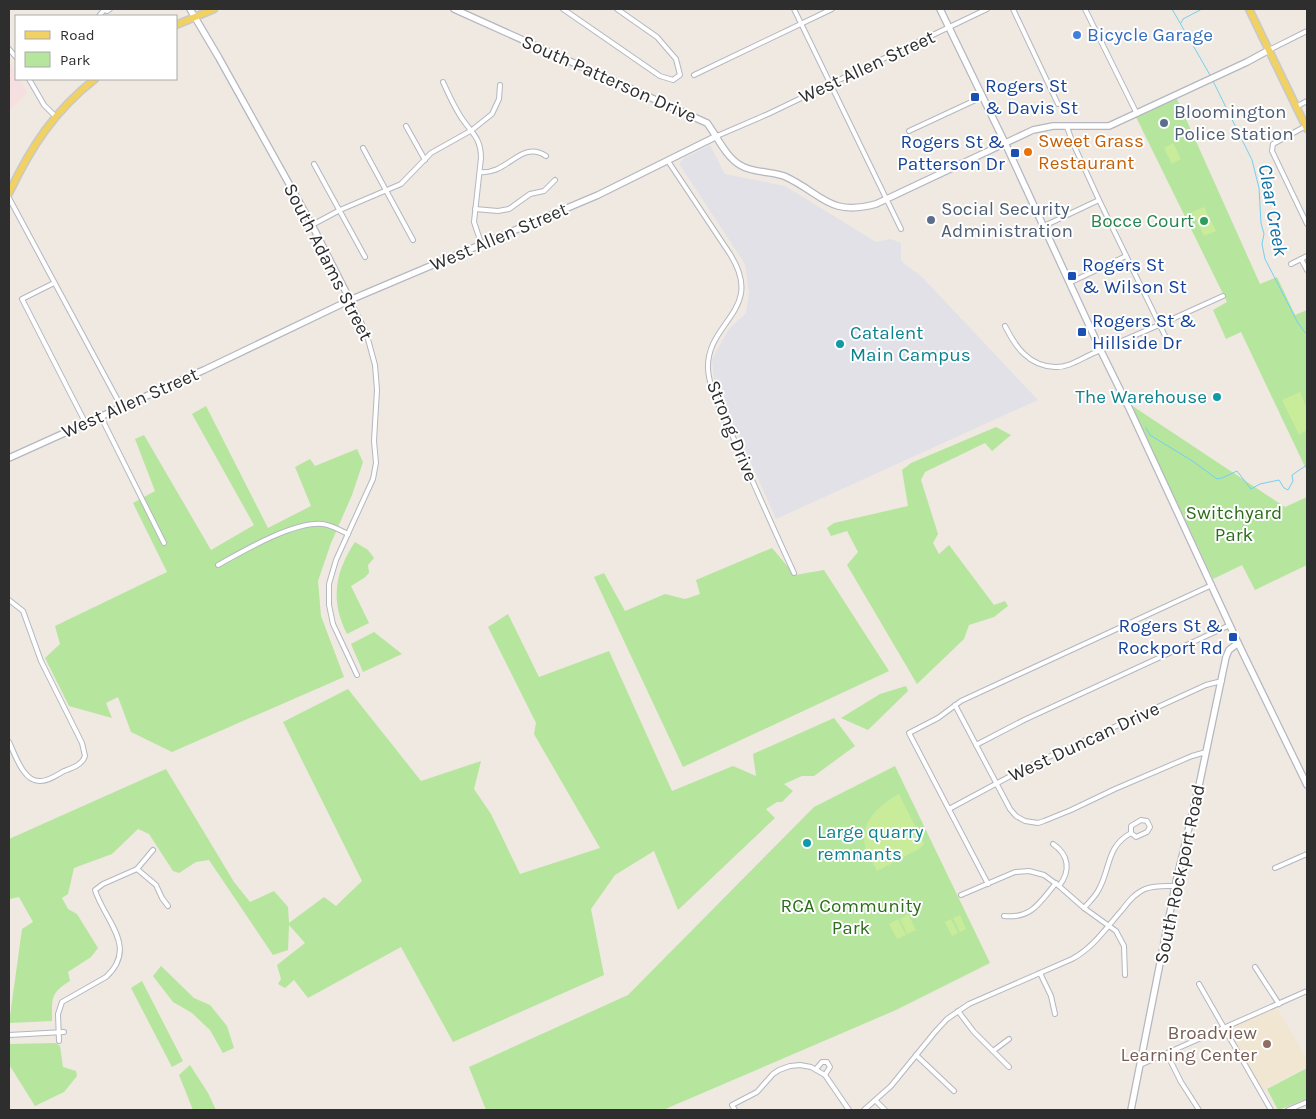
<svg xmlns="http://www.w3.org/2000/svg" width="1316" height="1119" font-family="Karla,sans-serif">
	<rect width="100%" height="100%" fill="#efe9e1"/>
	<polygon fill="#e3e1e8" points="710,145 725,174 785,186 876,242 891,239 901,243 901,261 922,277 1038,400 776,519 714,381 712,359 729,329 746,313 749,293 745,264 679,164 684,158"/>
	<polygon fill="#f0e6d1" points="1276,1007 1307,1059 1307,1066 1263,1091 1227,1029"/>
	<polygon fill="#f5dfe0" points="9,62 16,72 16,79 20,79 27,93 9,111"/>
	<g fill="#b6e59e">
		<polygon points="1177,99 1260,284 1277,277 1295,315 1307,310 1307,471 1241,332 1226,339 1213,310 1227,302 1136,117"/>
		<polygon points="1131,405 1285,507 1307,497 1307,565 1255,590 1242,565 1213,579"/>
		<polygon points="206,406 268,528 311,506 295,467 310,459 315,466 357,449 363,462 352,495 331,543 318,581 321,616 344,677 172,752 131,732 118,697 106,703 112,718 69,706 45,658 60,644 55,626 167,572 133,503 155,491 135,439 144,435 211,550 254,525 192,414"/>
		<polygon points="996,427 1011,435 992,451 985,443 925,472 921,480 938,534 933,543 939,554 949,545 994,605 1005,601 1008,606 994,617 969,625 964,639 917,684 847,565 858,552 847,531 831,536 827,528 834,523 908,506 902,470 911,463"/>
		<path d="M 355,542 L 368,550 L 374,558 L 368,565 L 369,573 L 364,578 L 351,586 L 369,623 L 347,634 C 330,600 335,572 355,542 Z"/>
		<polygon points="772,548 795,575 824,570 889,671 683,767 594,577 604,573 625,611 665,594 685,599 700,594 696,580"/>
		<path d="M 508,614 L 539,677 L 609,651 L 672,791 L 733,766 L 756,776 L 753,754 L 834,718 L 855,746 L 814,776 L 802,776 L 784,784 L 793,791 L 782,802 L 777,802 L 766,809 L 775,818 L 678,910 L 654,851 L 615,875 L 591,909 L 604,975 L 453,1042 L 401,947 L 308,998 L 294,980 L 285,988 L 278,984 L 281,979 L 277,965 L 305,943 L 289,925 L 288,950 L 273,955 L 209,860 L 196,862 L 179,873 L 173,871 L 149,834 L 138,829 L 112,854 L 74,868 L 68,894 L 62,898 L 68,909 L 77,914 L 98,948 L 91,957 L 68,972 L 70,981 C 50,993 52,999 52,1021 L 9,1023 L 22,929 L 33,922 L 19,897 L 10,899 L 9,897 L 9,839 L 166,769 L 234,882 L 250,902 L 274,891 L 288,907 L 289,923 L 324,897 L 336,906 L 362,881 L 283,722 L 348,689 L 421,781 L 481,761 L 474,789 L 491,814 L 520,874 L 600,848 L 534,734 L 536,723 L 488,627 Z"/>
		<polygon points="374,632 402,654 363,672 351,644"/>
		<polygon points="906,686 908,691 868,730 841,718 880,694"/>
		<polygon points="895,766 990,963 896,1010 663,1110 486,1110 469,1067 628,995 814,807"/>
		<polygon points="161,966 194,998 210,1005 227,1026 234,1048 223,1053 210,1030 192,1013 173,1002 153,976"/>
		<polygon points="142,981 183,1061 172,1067 131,988"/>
		<polygon points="56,1043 60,1046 63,1067 76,1071 77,1076 64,1092 35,1106 10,1066 9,1067 9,1044"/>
		<polygon points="190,1065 208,1093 216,1110 193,1110 179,1075"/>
		<polygon points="1307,1068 1307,1099 1278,1110 1267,1089"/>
	</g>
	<g fill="#c9ec9a">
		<polygon points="1173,143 1181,159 1172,164 1164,148"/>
		<polygon points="1204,207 1216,231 1204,236 1192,212"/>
		<polygon points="1300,392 1307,409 1307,430 1299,435 1282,400"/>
		<path d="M 899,794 L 924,844 L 919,849 L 877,871 C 873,863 867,854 865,846 C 860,820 880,805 899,794 Z"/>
		<polygon points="908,914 916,930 907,934 900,919"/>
		<polygon points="960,915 966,929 960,932 953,918"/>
		<polygon points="898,919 906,935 897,939 889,924"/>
		<polygon points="951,919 958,933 952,936 945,922"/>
	</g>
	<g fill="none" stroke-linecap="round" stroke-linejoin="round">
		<g stroke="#75cff0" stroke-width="1">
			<polyline points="1172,9 1210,75"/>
			<polyline points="1181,23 1183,19 1202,9"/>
			<polyline points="1213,81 1252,160 1259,188 1261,223 1264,234 1262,244 1265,259 1298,323 1307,335"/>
			<polyline points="1146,428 1150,435 1194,462 1217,479 1222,478 1237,471 1251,489 1260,484 1279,480 1284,488 1288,490 1293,481 1292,475 1307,465"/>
		</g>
		<g stroke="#b4b7c1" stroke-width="6">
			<g id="street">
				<polyline points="103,9 107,11 110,9"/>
				<polyline points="563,9 660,76 673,80 680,75 676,59 657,37 617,9"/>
				<polyline points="794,9 901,229"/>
				<polyline points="1013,9 1058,104"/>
				<polyline points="1085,9 1137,114"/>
				<polyline points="99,16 104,10"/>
				<polyline points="9,49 16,57"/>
				<polyline points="1269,50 1307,31"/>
				<polyline points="694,75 832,9"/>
				<polyline points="29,79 44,105 55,116"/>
				<path d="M 443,82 C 449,95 455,109 463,120 C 473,134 481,139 481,158 L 474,222 L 481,243"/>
				<polyline points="1296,107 1307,101"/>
				<polyline points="406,126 425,160"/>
				<polyline points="1306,126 1273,144 1272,151 1307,224"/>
				<polyline points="1067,127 1072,141 1099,200 1170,346"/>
				<polyline points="909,131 982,97"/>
				<polyline points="717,136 768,114 987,9"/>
				<polyline points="363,148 413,240"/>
				<path d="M 668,161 L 730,254 C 766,311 706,321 708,369 C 709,390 725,417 733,437 C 753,482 773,528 794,573"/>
				<polyline points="314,164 365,257"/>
				<path d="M 480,172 C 508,175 521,139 546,156"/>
				<polyline points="9,198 122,408"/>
				<polyline points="475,209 498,211 509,209 530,194 544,191 555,180"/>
				<polyline points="312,225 340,210 401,184 431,153 472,130 492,114 499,99 500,85"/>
				<polyline points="1044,226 1099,200"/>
				<polyline points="1301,259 1307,270"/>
				<polyline points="1291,264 1307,256"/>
				<polyline points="54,283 22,299 86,424"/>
				<polyline points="1069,283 1126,256"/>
				<polyline points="350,300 366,332 375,365 377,390 374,441 376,463 373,479 336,560 329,584 329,605 333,624 357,675"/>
				<path d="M 1005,326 C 1015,346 1028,366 1055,367 C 1068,368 1082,358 1094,353 C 1137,335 1180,316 1223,296"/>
				<polyline points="101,417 164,543"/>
				<path d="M 218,565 C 243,551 294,521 323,524 C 331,525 340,530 348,534"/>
				<path d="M 9,600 L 23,611 L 41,661 L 82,743 L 85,756 C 82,765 72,768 64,771 C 57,775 47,782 39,781 C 23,781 15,754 9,742"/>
				<polyline points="955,705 1010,809 1016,816 1025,821 1038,823 1044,821 1071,810 1115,789 1192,756 1206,752"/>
				<polyline points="976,745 1024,720 1230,625"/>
				<polyline points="949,809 1029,766 1206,685 1222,681"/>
				<path d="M 1053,844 C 1069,855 1071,871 1059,886"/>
				<polyline points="1275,868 1307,854"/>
				<polyline points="137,869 156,885 162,898 168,906"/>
				<polyline points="988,884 909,733 938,718 961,701 1212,585"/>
				<polyline points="961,895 1015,872 1029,871 1044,875 1059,886 1084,908 1116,931 1124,946 1125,975"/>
				<path d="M 1084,908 C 1089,902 1096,896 1099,889 C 1111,867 1106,847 1131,833 L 1136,837 L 1147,832 L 1150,827 L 1147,821 L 1141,820 L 1131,826 L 1131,833"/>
				<path d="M 1004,916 C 1032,919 1040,902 1056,883"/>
				<polyline points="1255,967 1279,1004"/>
				<polyline points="1040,973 1051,996 1055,1014"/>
				<polyline points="1199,984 1271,1110"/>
				<polyline points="958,1011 974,1032 1009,1067"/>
				<polyline points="9,1035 64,1032"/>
				<path d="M 59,1041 L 58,1014 L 62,1002 L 106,977 C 139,947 104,920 95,890 L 103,884 L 137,869 L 153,850"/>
				<polyline points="993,1051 1009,1039"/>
				<polyline points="1167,1054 1181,1082 1199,1110"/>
				<polyline points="916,1055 954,1091"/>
				<polyline points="1140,1065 1307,991"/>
				<polyline points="816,1069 822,1062 827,1062 830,1067 825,1075"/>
				<polyline points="876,1101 885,1110"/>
				<polyline points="735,1110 732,1105 757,1092 773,1074 779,1070 790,1066 800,1065 811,1067 825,1075 849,1110"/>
				<path d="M 864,1110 L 891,1086 L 935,1032 L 947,1019 L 969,1004 L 1072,959 C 1093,948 1106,928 1122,910 C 1128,902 1135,893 1145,889 C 1155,885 1165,886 1176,886"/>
				<polyline points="1288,1110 1307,1102"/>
			</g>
		</g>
		<g stroke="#b4b7c1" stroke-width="8">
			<g id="secondary">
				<polyline points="190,9 219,58 312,225 350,300"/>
				<path d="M 454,9 L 707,123 C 717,136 725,156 740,165 C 752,173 771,171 784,176 C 822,193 828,217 876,204 L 1033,130 L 1053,126 L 1109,126 L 1247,62 L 1269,50"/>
				<polyline points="940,9 1005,143 1101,351 1130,410 1238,643 1307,785"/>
				<polyline points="9,458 204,370 350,300 598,195 717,136"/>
				<polyline points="1131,1110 1176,882 1200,781 1226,657 1229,650 1238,643"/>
			</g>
		</g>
		<g stroke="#c9c9c9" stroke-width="9">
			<g id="primary">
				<polyline points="1249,9 1307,129"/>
				<polyline points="176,25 214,9"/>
				<path d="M 9,193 C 31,147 54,111 95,79"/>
			</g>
		</g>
		<use href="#street" stroke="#fff" stroke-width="4"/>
		<use href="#secondary" stroke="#fff" stroke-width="5.5"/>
		<use href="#primary" stroke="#f2d163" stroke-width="6"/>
	</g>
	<circle fill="#3f7fe0" stroke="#fff" stroke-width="2" cx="1077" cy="35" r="5"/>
	<g fill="#1a4fb4" stroke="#fff" stroke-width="2">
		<rect x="970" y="92" width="10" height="10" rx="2.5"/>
		<rect x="1010" y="148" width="10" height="10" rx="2.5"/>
		<rect x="1067" y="271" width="10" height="10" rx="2.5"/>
		<rect x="1077" y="327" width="10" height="10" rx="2.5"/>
		<rect x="1228" y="632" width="10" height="10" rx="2.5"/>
	</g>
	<g fill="#5c6f8a" stroke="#fff" stroke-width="2">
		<circle cx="1164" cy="123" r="5"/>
		<circle cx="931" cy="220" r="5"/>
	</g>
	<circle fill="#e8710a" stroke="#fff" stroke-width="2" cx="1028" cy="152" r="5"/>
	<circle fill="#2e9e5b" stroke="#fff" stroke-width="2" cx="1204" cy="221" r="5"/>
	<g fill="#0f9aa8" stroke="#fff" stroke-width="2">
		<circle cx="840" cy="344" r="5"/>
		<circle cx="1217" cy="397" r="5"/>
		<circle cx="807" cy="843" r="5"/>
	</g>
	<circle fill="#8d6e63" stroke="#fff" stroke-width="2" cx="1267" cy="1044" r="5"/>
	<g text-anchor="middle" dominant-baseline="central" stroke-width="4" stroke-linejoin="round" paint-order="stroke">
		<g font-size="19" fill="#366cbe" stroke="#fff" text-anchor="start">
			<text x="1087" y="35">Bicycle Garage</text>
		</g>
		<g font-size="19" fill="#2e2e2e" stroke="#fff">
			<text transform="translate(867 67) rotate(-25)">West Allen Street</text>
			<text transform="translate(609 79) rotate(24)">South Patterson Drive</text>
			<text transform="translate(499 237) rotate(-23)">West Allen Street</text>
			<text transform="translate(328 262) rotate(63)">South Adams Street</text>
			<text transform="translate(130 403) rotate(-24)">West Allen Street</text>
			<text transform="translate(732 431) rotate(68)">Strong Drive</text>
			<text transform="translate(1084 742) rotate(-25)">West Duncan Drive</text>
			<text transform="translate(1180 874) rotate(-78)">South Rockport Road</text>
		</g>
		<g font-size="19" fill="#164399" stroke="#fff" text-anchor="start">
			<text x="985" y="86">Rogers St<tspan x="985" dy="22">&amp; Davis St</tspan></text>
			<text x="1005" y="142" text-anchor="end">Rogers St &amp;<tspan x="1005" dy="22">Patterson Dr</tspan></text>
			<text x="1082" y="265">Rogers St<tspan x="1082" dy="22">&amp; Wilson St</tspan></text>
			<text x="1092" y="321">Rogers St &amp;<tspan x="1092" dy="22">Hillside Dr</tspan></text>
			<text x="1223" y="626" text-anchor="end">Rogers St &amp;<tspan x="1223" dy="22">Rockport Rd</tspan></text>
		</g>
		<g font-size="19" fill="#4e5e75" stroke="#fff" text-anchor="start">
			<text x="1174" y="112">Bloomington<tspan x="1174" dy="22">Police Station</tspan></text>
			<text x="941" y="209">Social Security<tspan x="941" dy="22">Administration</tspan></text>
		</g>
		<g font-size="19" fill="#c56008" stroke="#fff" text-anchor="start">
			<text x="1038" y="141">Sweet Grass<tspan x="1038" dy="22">Restaurant</tspan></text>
		</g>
		<g font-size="19" fill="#27864d" stroke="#fff" text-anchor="end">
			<text x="1194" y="221">Bocce Court</text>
		</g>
		<g font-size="19" fill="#0d838f" stroke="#fff" text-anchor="start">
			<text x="850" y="333">Catalent<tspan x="850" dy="22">Main Campus</tspan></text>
			<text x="1207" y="397" text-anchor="end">The Warehouse</text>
			<text x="817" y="832">Large quarry<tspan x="817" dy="22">remnants</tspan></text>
		</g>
		<g font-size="19" fill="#2c6e1b" stroke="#fff">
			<text x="1234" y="513">Switchyard<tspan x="1234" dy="22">Park</tspan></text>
			<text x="851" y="906">RCA Community<tspan x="851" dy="22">Park</tspan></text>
		</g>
		<g font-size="19" fill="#785e54" stroke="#fff" text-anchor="end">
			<text x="1257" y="1033">Broadview<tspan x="1257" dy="22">Learning Center</tspan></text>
		</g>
		<g font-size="20" font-style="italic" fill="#0d6fa3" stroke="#fff">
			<text transform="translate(1273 210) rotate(80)">Clear Creek</text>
		</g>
	</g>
	<rect width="1316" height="1119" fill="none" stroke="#2e2e2e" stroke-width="20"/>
	<rect x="15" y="15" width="162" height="65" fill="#ffffff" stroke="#ababab"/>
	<rect x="25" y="31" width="25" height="8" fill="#f2d163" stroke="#ababab"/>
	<text x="60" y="40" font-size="15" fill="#2e2e2e">Road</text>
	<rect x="25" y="52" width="25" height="15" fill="#b6e59e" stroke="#ababab"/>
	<text x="60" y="65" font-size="15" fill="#2e2e2e">Park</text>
</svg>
